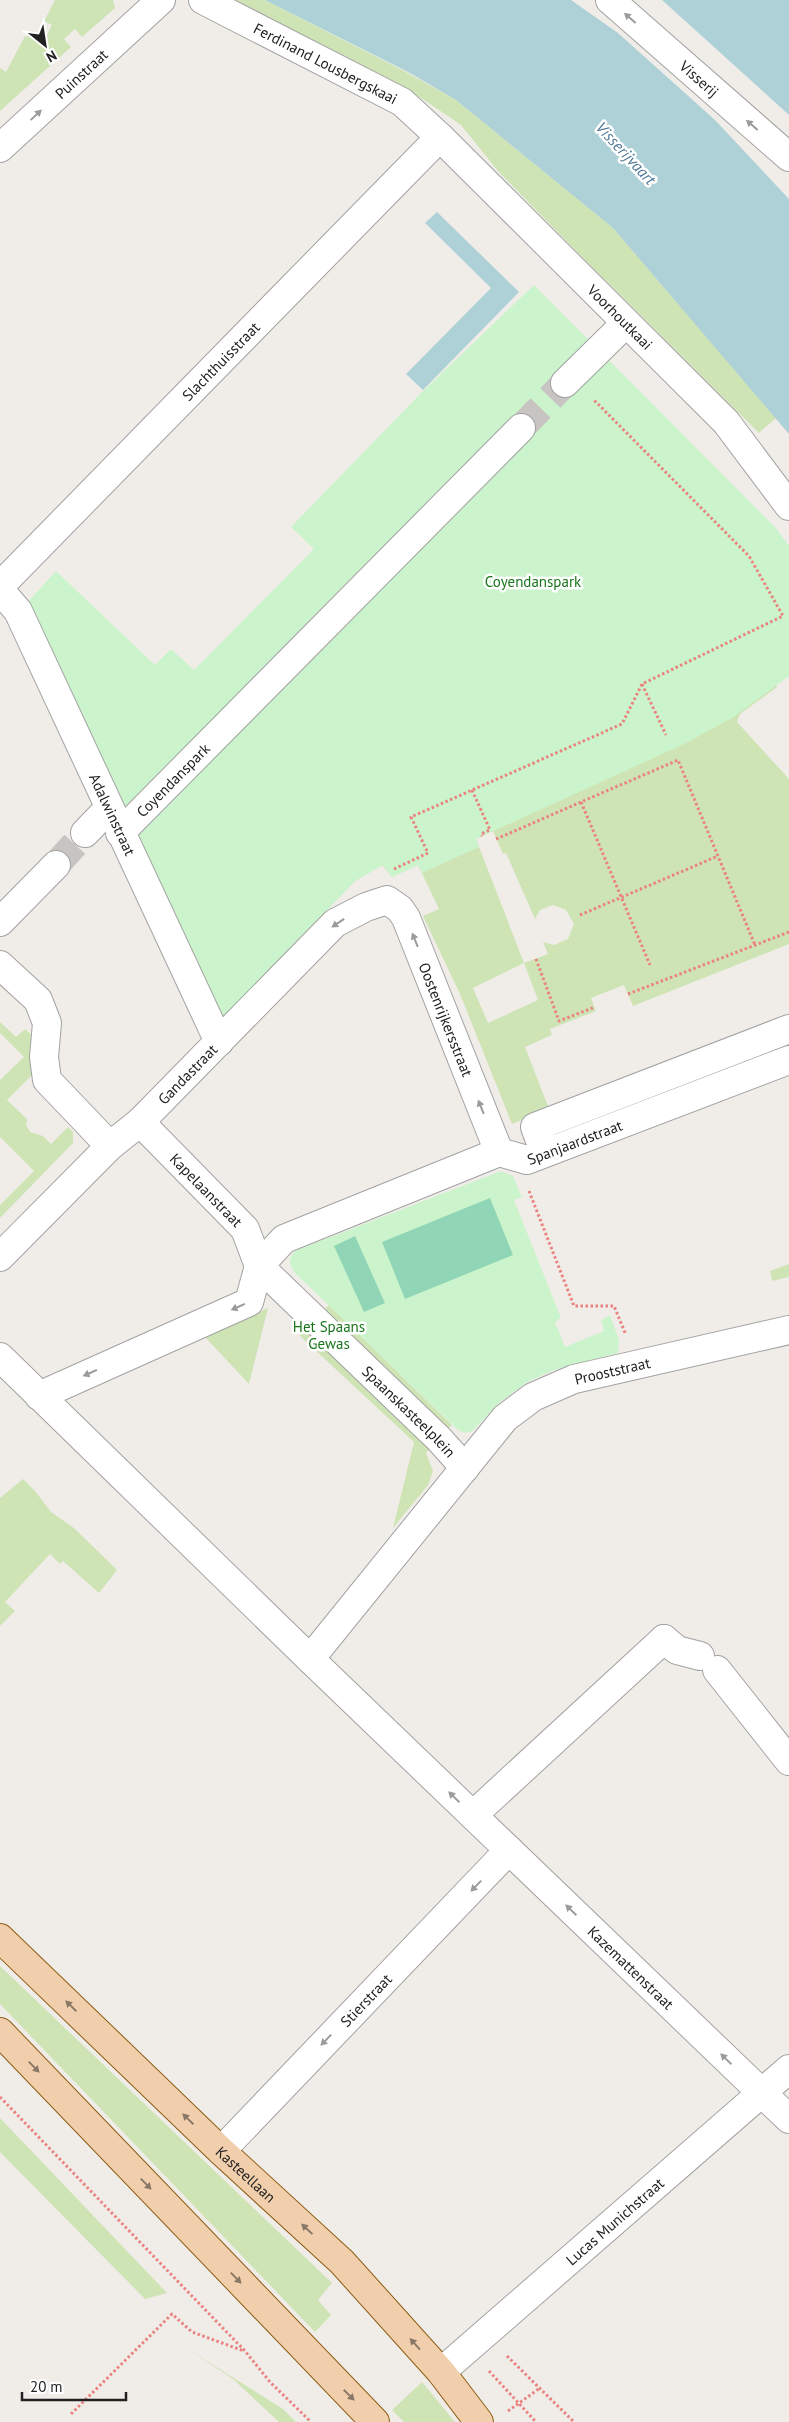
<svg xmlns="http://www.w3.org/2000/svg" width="789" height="2422" viewBox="0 0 789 2422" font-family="'PT Sans',sans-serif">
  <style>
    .grass { fill: #cfe4b5; fill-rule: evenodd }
    .park { fill: #ccf4cc }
    .pitch { fill: #90d6b6 }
    .water { fill: #aed1d8 }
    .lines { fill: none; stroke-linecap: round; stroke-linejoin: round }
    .pedestrian-tunnel { stroke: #c7c4c1; stroke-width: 28; stroke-dasharray: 28 14; stroke-linecap: butt }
    .pedestrian-casing { stroke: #a2a2a2; stroke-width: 30 }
    .minor-casing { stroke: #a2a2a2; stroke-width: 30 }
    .primary-casing { stroke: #8c5c12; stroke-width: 30 }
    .path { stroke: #ea837f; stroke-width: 3; stroke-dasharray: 2.5 2.5; stroke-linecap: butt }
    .pedestrian { stroke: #fff; stroke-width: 28 }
    .minor { stroke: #fff; stroke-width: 28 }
    .primary { stroke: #f2cfac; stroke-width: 28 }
    .oneway { fill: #9b9b9b }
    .oneway2 { fill: #8a7866 }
    .labels { text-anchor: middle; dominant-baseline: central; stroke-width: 5; stroke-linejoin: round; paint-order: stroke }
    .street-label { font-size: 15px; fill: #212121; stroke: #fff }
    .park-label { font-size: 15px; fill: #19751b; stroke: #fff }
    .water-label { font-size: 16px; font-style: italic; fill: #507897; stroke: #fff }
  </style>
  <rect width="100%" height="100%" fill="#f0ede9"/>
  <g class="grass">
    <path d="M 55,0 L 113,0 L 115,8 L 82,37 L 75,29 L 64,39 L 71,47 L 0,111 L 0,68 L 6,72 L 25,36 L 27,37 L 29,33 L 44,40 L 52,25 L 44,21 Z"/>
    <path d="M 235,0 L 265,0 L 404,71 L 456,100 L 613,228 L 776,418 L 759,433 L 576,251 L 498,171 L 461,125 L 405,87 Z"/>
    <path d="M 715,557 L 777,687 L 740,714 L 737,722 L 789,779 L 789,944 L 633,1006 L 624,985 L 591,998 L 596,1011 L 550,1029 L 552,1035 L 525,1047 L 549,1109 L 512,1124 L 460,994 L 423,916 L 439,909 L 418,865 L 392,877 L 382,865 L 355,881 L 218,1023 L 146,840 ZM 493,831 L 503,854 L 506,853 L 535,919 L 540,910 L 553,905 L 566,910 L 574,924 L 568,939 L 554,945 L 543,942 L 548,954 L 524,963 L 476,839 ZM 524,963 L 538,1000 L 488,1023 L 473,988 Z"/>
    <path d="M 0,1022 L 16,1037 L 25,1029 L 33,1036 L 34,1073 L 7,1100 L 27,1119 L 26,1125 L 30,1132 L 43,1136 L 51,1144 L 68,1127 L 73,1132 L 73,1143 L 0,1218 L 0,1205 L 34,1171 L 0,1137 L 0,1080 L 24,1057 L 0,1033 Z"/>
    <path d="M 789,1264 L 789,1277 L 772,1281 L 770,1271 Z"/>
    <path d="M 329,1305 L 452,1425 L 426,1453 L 433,1471 L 428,1485 L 393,1528 L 414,1442 L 299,1335 Z"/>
    <path d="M 268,1308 L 249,1384 L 204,1336 Z"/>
    <path d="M 23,1479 L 35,1491 L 51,1512 L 74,1528 L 117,1570 L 99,1593 L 63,1561 L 60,1564 L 50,1554 L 5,1602 L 15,1611 L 0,1626 L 0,1498 Z"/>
    <path d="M 0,1966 L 332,2283 L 318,2300 L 331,2315 L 315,2332 L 0,2004 Z"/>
    <path d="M 0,2118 L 167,2293 L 145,2299 L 0,2152 Z"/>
    <path d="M 183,2346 L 283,2409 L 296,2422 L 279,2422 L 233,2379 Z"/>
    <path d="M 422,2382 L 455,2422 L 404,2422 L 392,2410 Z"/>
  </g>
  <g class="park">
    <path d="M 534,285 L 775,527 L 789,546 L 789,676 L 732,718 L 684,744 L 476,839 L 479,847 L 422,873 L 418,865 L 392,877 L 383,865 L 355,881 L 218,1023 L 24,606 L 56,571 L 155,665 L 171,649 L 194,670 L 314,549 L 291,527 L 421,393 Z"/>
    <path d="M 501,1171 L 513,1176 L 522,1197 L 514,1200 L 561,1318 L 555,1322 L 565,1347 L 604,1331 L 601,1320 L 610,1315 L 619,1340 L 618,1353 L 554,1370 L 529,1381 L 500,1402 L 472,1431 L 465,1433 L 458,1430 L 295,1273 C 289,1266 287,1256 297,1250 Z"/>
  </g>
  <g class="pitch">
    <path d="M 490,1198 L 513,1255 L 405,1299 L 382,1242 Z"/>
    <path d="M 355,1236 L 385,1303 L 364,1312 L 334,1246 Z"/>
  </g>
  <g class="water">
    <path d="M 265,0 L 571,0 L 618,33 L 715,120 L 789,199 L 789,434 L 613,228 L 456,100 L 408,72 Z"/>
    <path d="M 662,0 L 789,0 L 789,115 Z"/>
    <path d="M 437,212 L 519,292 L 423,390 L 406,374 L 491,288 L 425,223 Z"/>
  </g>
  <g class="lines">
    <g class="pedestrian-tunnel">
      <path d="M 521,428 L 565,383"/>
      <path d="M 56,865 L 85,833"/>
    </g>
    <g class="pedestrian-casing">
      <g id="pedestrian">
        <path d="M 565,383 L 626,323"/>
        <path id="s1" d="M 0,590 L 18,611 L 219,1042"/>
        <path d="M 85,833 L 109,808"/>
        <path id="s2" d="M 120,833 L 521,428"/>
        <path d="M 0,922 L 56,865"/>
        <path d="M 539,1138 L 535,1127 L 789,1029"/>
        <path id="s3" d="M 499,1152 L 527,1160 L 789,1060"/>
        <path id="s4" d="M 259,1266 L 439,1439 L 465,1468"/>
        <path d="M 664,1639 L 677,1650 L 700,1656"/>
      </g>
    </g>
    <g class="minor-casing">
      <g id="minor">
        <path id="s5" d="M 203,0 L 402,102 L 440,137 L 726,422 L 789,506"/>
        <path id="s6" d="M 610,0 L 789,157"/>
        <path id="s7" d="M 0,148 L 161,0"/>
        <path id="s8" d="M 0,586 L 440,137"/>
        <path d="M 0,965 L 38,1000 L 47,1023 L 44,1057 L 47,1080 L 110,1146"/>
        <path id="s9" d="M 140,1122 L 245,1229 L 259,1266"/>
        <path id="s10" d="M 0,1257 L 110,1146 L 140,1122 L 335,923 L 366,907 L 387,900 L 400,909 L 406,918 L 499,1152 L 284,1239 L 259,1266 L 249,1302 L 39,1396"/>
        <path id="s11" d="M 0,1357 L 310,1659 L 789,2119"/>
        <path id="s12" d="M 310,1659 L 505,1418 L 533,1397 L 574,1379 L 789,1330"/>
        <path d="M 717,1670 L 789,1761"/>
        <path d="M 473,1815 L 664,1639"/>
        <path id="s13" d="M 221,2151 L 509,1850"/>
        <path id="s14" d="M 441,2372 L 789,2069"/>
      </g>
    </g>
    <g class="primary-casing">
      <g id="primary">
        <path id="s15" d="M 0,1938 L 221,2151 L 342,2262 L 441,2372 L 479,2422"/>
        <path d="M 0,2032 L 375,2422"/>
      </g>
    </g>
    <g class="path">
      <path d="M 642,684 L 666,735"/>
      <path d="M 472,790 L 490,830 L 481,834 L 482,836"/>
      <path d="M 581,802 L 650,965"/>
      <path d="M 496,839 L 678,760 L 755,945"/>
      <path d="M 394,869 L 428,853 L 411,817 L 622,724 L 642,684 L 783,616 L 749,556 L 593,399"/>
      <path d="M 580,915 L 718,856"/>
      <path d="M 536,959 L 559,1021 L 595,1007"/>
      <path d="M 628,994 L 789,932"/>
      <path d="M 529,1191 L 574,1306 L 614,1306 L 626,1335"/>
      <path d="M 0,2097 L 245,2351 L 270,2382 L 311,2422"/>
      <path d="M 507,2356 L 574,2422"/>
      <path d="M 489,2371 L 536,2422"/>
      <path d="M 508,2411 L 540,2388"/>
      <path d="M 71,2414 L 172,2314 L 192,2332 L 244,2351"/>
    </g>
    <use href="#pedestrian" class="pedestrian"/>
    <use href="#minor" class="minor"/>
    <use href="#primary" class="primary"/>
  </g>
  <defs><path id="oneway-solid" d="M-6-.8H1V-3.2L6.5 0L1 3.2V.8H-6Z" transform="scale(1.25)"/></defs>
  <g class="oneway">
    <use href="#oneway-solid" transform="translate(630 18) rotate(-139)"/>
    <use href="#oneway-solid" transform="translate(36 115) rotate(-43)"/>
    <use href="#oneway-solid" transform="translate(752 125) rotate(-139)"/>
    <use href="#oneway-solid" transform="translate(338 923) rotate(146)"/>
    <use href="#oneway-solid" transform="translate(415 940) rotate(-112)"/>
    <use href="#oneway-solid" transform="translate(481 1107) rotate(-112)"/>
    <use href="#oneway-solid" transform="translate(238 1307) rotate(156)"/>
    <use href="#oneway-solid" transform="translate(90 1373) rotate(156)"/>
    <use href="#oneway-solid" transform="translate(454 1797) rotate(-136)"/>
    <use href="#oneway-solid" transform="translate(476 1886) rotate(134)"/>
    <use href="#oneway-solid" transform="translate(571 1910) rotate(-136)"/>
    <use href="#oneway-solid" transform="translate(326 2040) rotate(134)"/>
    <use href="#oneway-solid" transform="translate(726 2059) rotate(-136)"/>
  </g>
  <g class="oneway2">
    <use href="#oneway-solid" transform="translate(71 2006) rotate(-136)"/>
    <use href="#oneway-solid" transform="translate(34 2067) rotate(46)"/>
    <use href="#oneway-solid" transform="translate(188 2119) rotate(-136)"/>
    <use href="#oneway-solid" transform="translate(146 2184) rotate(46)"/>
    <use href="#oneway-solid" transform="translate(307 2229) rotate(-137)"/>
    <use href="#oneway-solid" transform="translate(236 2278) rotate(46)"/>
    <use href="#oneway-solid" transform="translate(415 2344) rotate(-132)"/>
    <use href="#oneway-solid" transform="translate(349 2395) rotate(45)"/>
  </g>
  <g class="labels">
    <g class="street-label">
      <text stroke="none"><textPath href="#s5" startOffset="138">Ferdinand Lousbergskaai</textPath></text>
      <text stroke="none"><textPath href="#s7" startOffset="110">Puinstraat</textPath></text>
      <text stroke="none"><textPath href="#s6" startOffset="119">Visserij</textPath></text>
      <text stroke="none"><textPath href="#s5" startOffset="530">Voorhoutkaai</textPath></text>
      <text stroke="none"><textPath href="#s8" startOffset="315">Slachthuisstraat</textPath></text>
      <text stroke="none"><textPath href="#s2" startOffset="75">Coyendanspark</textPath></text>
      <text stroke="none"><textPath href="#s1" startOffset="252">Adalwinstraat</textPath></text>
      <text stroke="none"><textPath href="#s10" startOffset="666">Oostenrijkersstraat</textPath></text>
      <text stroke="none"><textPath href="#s10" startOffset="262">Gandastraat</textPath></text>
      <text stroke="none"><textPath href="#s3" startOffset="80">Spanjaardstraat</textPath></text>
      <text stroke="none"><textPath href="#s9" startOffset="95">Kapelaanstraat</textPath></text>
      <text stroke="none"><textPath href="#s12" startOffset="429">Prooststraat</textPath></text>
      <text stroke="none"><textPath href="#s4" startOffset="209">Spaanskasteelplein</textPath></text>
      <text stroke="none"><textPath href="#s11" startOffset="878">Kazemattenstraat</textPath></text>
      <text stroke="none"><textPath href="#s13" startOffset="209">Stierstraat</textPath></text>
      <text stroke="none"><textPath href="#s15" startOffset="341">Kasteellaan</textPath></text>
      <text stroke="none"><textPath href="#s14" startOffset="230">Lucas Munichstraat</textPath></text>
    </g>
    <g class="park-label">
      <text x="533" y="581">Coyendanspark</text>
      <text x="329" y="1326">Het Spaans<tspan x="329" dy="17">Gewas</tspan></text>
    </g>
    <g class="water-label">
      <text transform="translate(626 153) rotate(47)">Visserijvaart</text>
    </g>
  </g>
  <g transform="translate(45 45) rotate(150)" stroke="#ffffff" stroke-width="4" paint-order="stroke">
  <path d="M0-4L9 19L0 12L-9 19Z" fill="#212121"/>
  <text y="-8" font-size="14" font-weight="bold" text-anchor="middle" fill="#212121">N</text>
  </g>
  <path d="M22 2392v8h104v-8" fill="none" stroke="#212121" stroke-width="2.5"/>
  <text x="30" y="2392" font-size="15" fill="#212121" stroke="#ffffff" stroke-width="4" paint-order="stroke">20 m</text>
</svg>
